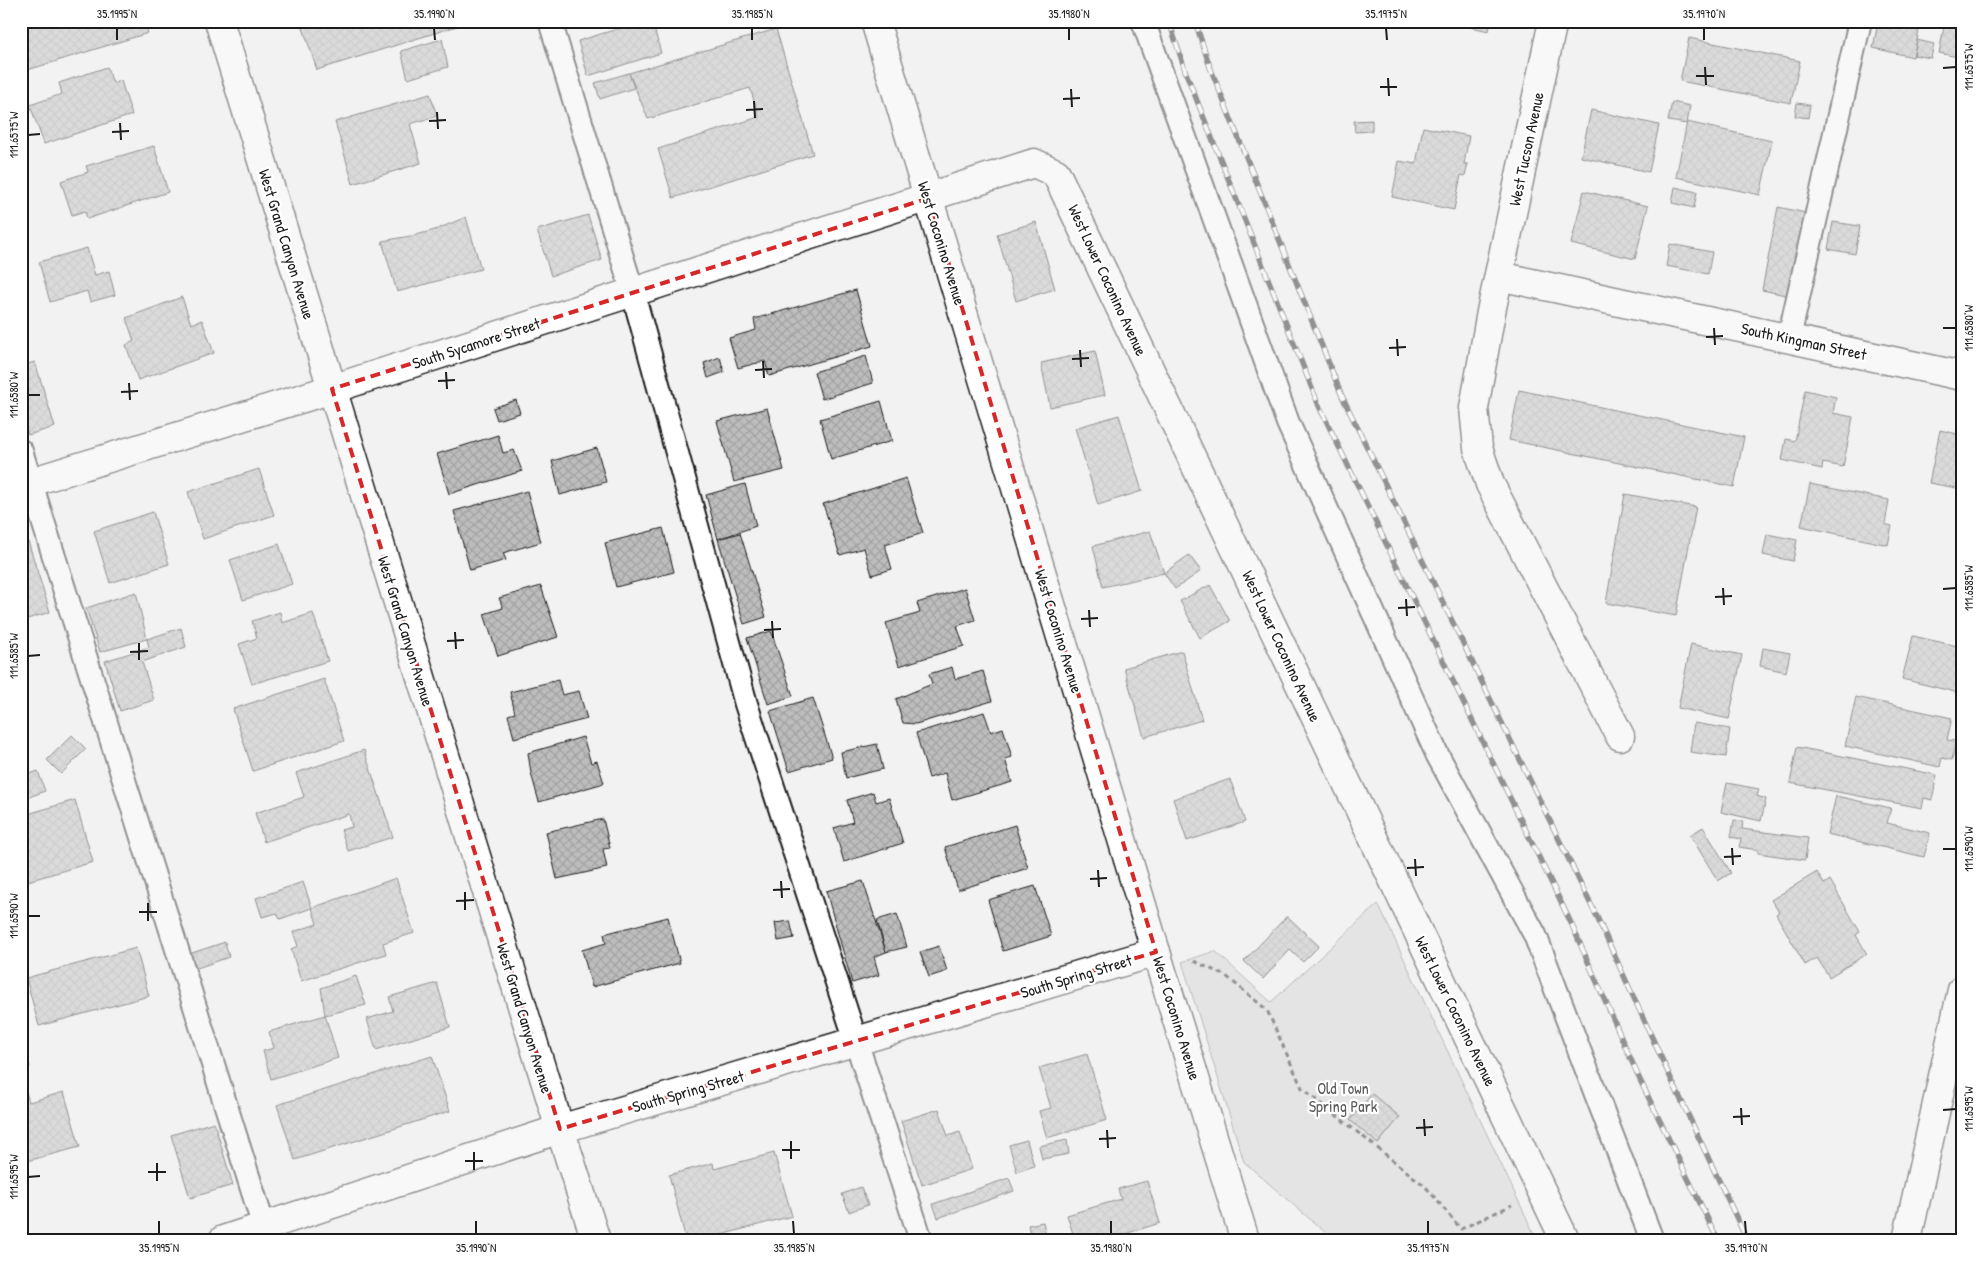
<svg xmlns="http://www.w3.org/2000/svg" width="1983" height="1261" viewBox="0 0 1983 1261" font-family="'Patrick Hand',sans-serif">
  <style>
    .green { fill: #d2d2d2; stroke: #777 }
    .building { fill: url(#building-cross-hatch); stroke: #1c1c1c }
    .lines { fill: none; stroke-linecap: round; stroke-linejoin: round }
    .lane-casing { stroke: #1c1c1c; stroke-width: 26 }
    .street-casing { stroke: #1c1c1c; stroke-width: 31 }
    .path { stroke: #1c1c1c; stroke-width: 3; stroke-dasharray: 5 4; stroke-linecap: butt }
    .lane { stroke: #fff; stroke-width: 22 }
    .street { stroke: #fff; stroke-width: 28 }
    .rail-casing { stroke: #1c1c1c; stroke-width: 5.5 }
    .rail { stroke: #fff; stroke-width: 4; stroke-dasharray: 11; stroke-linecap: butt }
    .marked { fill: none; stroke: #d62828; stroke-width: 4; stroke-dasharray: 10 6; stroke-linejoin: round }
    .ticks { fill: none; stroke: #1c1c1c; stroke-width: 2 }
    .labels { text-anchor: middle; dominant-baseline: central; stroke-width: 4.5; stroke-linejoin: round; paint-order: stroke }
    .street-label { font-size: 16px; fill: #1c1c1c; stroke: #fff }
    .park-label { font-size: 16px; fill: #5c5c5c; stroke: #fff }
    .neatline { fill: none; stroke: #1c1c1c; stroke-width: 2 }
    .ticks-label { font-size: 12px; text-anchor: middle; fill: #1c1c1c }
  </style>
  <defs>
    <pattern id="building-cross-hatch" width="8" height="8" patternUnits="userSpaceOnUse" patternTransform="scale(1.25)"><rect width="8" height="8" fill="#bdbdbd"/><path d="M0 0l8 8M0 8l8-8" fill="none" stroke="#a2a2a2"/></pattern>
  </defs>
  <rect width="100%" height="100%" fill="#f2f2f2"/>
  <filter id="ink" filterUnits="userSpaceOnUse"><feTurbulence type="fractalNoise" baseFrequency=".02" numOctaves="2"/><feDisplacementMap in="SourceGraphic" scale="10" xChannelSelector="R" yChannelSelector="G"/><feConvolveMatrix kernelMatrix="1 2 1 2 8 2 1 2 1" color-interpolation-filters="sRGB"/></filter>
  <g filter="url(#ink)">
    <path class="green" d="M 1378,904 L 1537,1240 L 1334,1240 L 1244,1162 L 1182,962 L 1215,951 L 1271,1002 Z"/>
    <g class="building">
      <path d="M 21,21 L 144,21 L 148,33 L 21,72 Z"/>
      <path d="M 313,21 L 473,21 L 317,70 L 302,25 Z"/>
      <path d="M 643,21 L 652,21 L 661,53 L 588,76 L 578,41 Z"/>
      <path d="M 697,21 L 726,21 L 699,28 Z"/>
      <path d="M 1443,21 L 1491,21 L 1489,31 Z"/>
      <path d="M 1945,21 L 1962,21 L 1962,58 L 1939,53 Z"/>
      <path d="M 1878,22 L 1919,31 L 1913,57 L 1873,48 Z"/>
      <path d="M 776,29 L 813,154 L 673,198 L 658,149 L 759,117 L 750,88 L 648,119 L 629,73 Z"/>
      <path d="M 1689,38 L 1800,61 L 1791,103 L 1680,81 Z"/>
      <path d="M 442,39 L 448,67 L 408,79 L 401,51 Z"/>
      <path d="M 1917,40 L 1934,44 L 1931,58 L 1914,55 Z"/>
      <path d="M 107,67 L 113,83 L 121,81 L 132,115 L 44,144 L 30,105 L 62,94 L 59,83 Z"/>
      <path d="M 629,73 L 634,88 L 600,99 L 595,83 Z"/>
      <path d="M 430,94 L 437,116 L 410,124 L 421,163 L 353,184 L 335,122 Z"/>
      <path d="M 1672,102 L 1690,106 L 1687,124 L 1668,121 Z"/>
      <path d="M 1797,103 L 1810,105 L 1808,118 L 1795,116 Z"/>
      <path d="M 1591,110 L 1659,125 L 1649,172 L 1581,157 Z"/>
      <path d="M 1372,120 L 1372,131 L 1355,132 L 1354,121 Z"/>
      <path d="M 1687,122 L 1772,141 L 1760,195 L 1676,177 Z"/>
      <path d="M 1423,127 L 1469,136 L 1464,164 L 1468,164 L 1465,176 L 1461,175 L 1454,210 L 1392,197 L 1399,161 L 1416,164 Z"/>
      <path d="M 154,146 L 168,192 L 87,219 L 85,211 L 72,215 L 61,181 L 88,172 L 86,166 Z"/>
      <path d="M 1675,187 L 1697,192 L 1694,208 L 1672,203 Z"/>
      <path d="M 1584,191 L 1648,206 L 1635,259 L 1571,244 Z"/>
      <path d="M 1778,207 L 1806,213 L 1790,296 L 1762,290 Z"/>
      <path d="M 588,215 L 602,260 L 551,276 L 537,230 Z"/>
      <path d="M 466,217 L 481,269 L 397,292 L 382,241 L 416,235 L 435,230 Z"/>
      <path d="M 1036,222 L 1055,289 L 1016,301 L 997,234 Z"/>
      <path d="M 1833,222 L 1860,226 L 1855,254 L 1828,249 Z"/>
      <path d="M 1670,244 L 1712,252 L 1708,274 L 1666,266 Z"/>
      <path d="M 87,248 L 95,275 L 109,271 L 115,295 L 90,302 L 87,291 L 50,302 L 39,262 Z"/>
      <path d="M 1961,276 L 1962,276 L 1962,302 L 1957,302 Z"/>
      <path d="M 856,290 L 872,346 L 769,376 L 765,361 L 738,368 L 729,338 L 756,330 L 754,319 Z"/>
      <path d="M 182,297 L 191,324 L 202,320 L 214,353 L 138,380 L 126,345 L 134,341 L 126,318 Z"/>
      <path d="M 1095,351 L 1105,395 L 1050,407 L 1041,363 Z"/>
      <path d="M 866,356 L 873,383 L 822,399 L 814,372 Z"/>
      <path d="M 720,357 L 724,372 L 708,378 L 704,363 Z"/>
      <path d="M 35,362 L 55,427 L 28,435 L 21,411 L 21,366 Z"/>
      <path d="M 1519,390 L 1744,437 L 1734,487 L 1509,440 Z"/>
      <path d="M 1805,390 L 1836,397 L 1833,413 L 1853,417 L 1843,467 L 1823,463 L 1822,469 L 1782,460 L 1786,439 L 1795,441 Z"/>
      <path d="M 516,400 L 520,413 L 497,420 L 493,408 Z"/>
      <path d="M 881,401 L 892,441 L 831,459 L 820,419 Z"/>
      <path d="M 767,408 L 784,470 L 734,482 L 717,421 Z"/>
      <path d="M 1119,415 L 1142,491 L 1098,505 L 1075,428 Z"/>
      <path d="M 1940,430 L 1962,435 L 1962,489 L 1929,483 Z"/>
      <path d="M 498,435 L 503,453 L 514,450 L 522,471 L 449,494 L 437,454 Z"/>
      <path d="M 597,448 L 606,482 L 560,495 L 552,461 Z"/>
      <path d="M 259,469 L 274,515 L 203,539 L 188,492 Z"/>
      <path d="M 906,478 L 923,533 L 885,545 L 892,569 L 872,575 L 864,548 L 840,555 L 823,504 Z"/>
      <path d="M 745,484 L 756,526 L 718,539 L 706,495 Z"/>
      <path d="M 1810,484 L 1889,500 L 1885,524 L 1892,526 L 1888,545 L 1801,526 Z"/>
      <path d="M 527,491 L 541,542 L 503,553 L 506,560 L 470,570 L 454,511 Z"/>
      <path d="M 1625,494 L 1696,507 L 1676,616 L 1606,603 Z"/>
      <path d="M 153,512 L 169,564 L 110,583 L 94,531 Z"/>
      <path d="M 663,528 L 674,572 L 616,587 L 605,543 Z"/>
      <path d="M 1150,531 L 1164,573 L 1103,587 L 1093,546 Z"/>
      <path d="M 740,533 L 766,617 L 744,624 L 718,539 Z"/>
      <path d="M 1767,534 L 1797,540 L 1793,561 L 1763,555 Z"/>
      <path d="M 28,541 L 50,612 L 21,621 L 21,544 Z"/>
      <path d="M 279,544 L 292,584 L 243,600 L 230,560 Z"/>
      <path d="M 1189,555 L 1201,571 L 1175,589 L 1164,573 Z"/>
      <path d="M 1210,585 L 1230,621 L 1200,638 L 1180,601 Z"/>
      <path d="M 541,586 L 558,637 L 498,656 L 484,614 L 503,608 L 499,598 Z"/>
      <path d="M 965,588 L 975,620 L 957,626 L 964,646 L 899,666 L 886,623 L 920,613 L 917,603 Z"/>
      <path d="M 136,592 L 147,639 L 100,652 L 86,608 Z"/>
      <path d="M 280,612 L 282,623 L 313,613 L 328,661 L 252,684 L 239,644 L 257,638 L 252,621 Z"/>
      <path d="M 181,628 L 186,647 L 142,662 L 154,700 L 120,711 L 105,661 L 149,647 L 147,639 Z"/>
      <path d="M 771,631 L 793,696 L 768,704 L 747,638 Z"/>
      <path d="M 1913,636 L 1962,647 L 1962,681 L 1959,693 L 1902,679 Z"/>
      <path d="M 1691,644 L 1742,655 L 1729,719 L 1678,708 Z"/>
      <path d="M 1763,648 L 1790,653 L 1786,672 L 1760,666 Z"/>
      <path d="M 1182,651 L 1202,720 L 1144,737 L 1124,668 Z"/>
      <path d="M 952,667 L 955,679 L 983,671 L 992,701 L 916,724 L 903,723 L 896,699 L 932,684 L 929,674 Z"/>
      <path d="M 324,679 L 344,741 L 253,771 L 233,709 Z"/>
      <path d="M 558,680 L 562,695 L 579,691 L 587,719 L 514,738 L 508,715 L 515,713 L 510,692 Z"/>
      <path d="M 1856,697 L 1952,718 L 1947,740 L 1956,741 L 1952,760 L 1942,758 L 1940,767 L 1845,746 Z"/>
      <path d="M 813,698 L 832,758 L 789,771 L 770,711 Z"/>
      <path d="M 984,712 L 991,732 L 1003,728 L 1012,757 L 1005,759 L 1012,782 L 952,800 L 945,773 L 929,778 L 916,733 Z"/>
      <path d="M 1694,723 L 1730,729 L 1726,757 L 1690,752 Z"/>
      <path d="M 72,735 L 86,749 L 61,774 L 47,760 Z"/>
      <path d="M 583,737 L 591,763 L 597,761 L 604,783 L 539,802 L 531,773 L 528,753 Z"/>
      <path d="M 877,744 L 883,769 L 846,778 L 841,752 Z"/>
      <path d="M 1797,747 L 1937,775 L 1932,800 L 1924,798 L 1922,808 L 1790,783 Z"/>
      <path d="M 364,750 L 393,837 L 348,851 L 341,830 L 352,827 L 349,814 L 264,842 L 255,813 L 304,797 L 296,773 Z"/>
      <path d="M 38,771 L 45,791 L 21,800 L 21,777 Z"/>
      <path d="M 1230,779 L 1245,822 L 1187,841 L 1173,799 Z"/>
      <path d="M 1727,783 L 1759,789 L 1757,796 L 1766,799 L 1761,821 L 1721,812 Z"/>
      <path d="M 873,792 L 876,802 L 889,798 L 903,843 L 844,862 L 834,828 L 853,822 L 847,800 Z"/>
      <path d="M 1836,796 L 1891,808 L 1887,823 L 1930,833 L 1924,857 L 1827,834 Z"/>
      <path d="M 75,800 L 93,862 L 21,883 L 21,816 Z"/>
      <path d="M 603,819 L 610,848 L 603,849 L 607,868 L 557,879 L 546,832 Z"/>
      <path d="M 1734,820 L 1743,821 L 1742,829 L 1808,838 L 1805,860 L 1758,853 L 1758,850 L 1739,847 L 1741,839 L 1731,837 Z"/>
      <path d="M 1015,825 L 1028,868 L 958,890 L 945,847 Z"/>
      <path d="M 1703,827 L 1731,873 L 1718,881 L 1690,835 Z"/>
      <path d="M 1817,872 L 1824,884 L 1830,880 L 1860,932 L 1856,935 L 1867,954 L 1829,977 L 1817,958 L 1805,965 L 1776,914 L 1779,912 L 1771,900 Z"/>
      <path d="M 396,878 L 414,933 L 383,943 L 386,954 L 301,981 L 291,949 L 298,946 L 293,932 L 317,924 L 312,908 Z"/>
      <path d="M 863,881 L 886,952 L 874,957 L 879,975 L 852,983 L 826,891 Z"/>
      <path d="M 303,882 L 312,908 L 280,919 L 277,913 L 262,917 L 256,898 Z"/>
      <path d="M 1035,886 L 1051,936 L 1003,951 L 988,900 Z"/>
      <path d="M 897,914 L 907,947 L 886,952 L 877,920 Z"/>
      <path d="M 1287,916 L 1319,946 L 1303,962 L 1290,950 L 1263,979 L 1244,961 Z"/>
      <path d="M 668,917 L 680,963 L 592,987 L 582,950 L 606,943 L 604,934 Z"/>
      <path d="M 790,921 L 794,938 L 778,941 L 775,923 Z"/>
      <path d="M 225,942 L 229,957 L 194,969 L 189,954 Z"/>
      <path d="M 939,946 L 947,971 L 929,977 L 920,952 Z"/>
      <path d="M 136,948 L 149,996 L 39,1026 L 26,978 Z"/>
      <path d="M 356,976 L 366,1005 L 325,1015 L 321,988 Z"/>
      <path d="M 437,983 L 450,1027 L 376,1050 L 367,1019 L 393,1011 L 389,997 Z"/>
      <path d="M 325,1015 L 338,1058 L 271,1079 L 263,1051 L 274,1048 L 269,1032 Z"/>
      <path d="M 21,1038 L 30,1067 L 21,1069 Z"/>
      <path d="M 1087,1054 L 1107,1120 L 1047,1138 L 1039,1111 L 1051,1108 L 1039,1068 Z"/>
      <path d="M 432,1056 L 450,1111 L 295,1160 L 277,1105 Z"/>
      <path d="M 24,1085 L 29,1102 L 64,1092 L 80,1147 L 27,1161 L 21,1142 L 21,1086 Z"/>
      <path d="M 1372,1094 L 1400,1117 L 1378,1144 L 1350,1120 Z"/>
      <path d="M 939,1109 L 948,1136 L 960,1132 L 972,1169 L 922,1185 L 901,1121 Z"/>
      <path d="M 214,1122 L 233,1185 L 190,1198 L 171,1135 Z"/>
      <path d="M 1027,1140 L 1034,1166 L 1017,1172 L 1009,1145 Z"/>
      <path d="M 1067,1140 L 1069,1154 L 1042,1159 L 1039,1146 Z"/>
      <path d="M 774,1153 L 792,1216 L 702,1240 L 686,1240 L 669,1175 L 713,1163 L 714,1169 Z"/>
      <path d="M 1009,1178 L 1014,1191 L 938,1218 L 933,1204 Z"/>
      <path d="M 1147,1181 L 1160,1223 L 1106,1240 L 1075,1240 L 1067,1215 L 1121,1199 L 1118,1189 Z"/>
      <path d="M 861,1187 L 868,1205 L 849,1212 L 842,1194 Z"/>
      <path d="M 1043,1222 L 1046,1235 L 1031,1238 L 1028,1225 Z"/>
      <path d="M 502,1235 L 503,1240 L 485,1240 Z"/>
    </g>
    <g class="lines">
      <g class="lane-casing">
        <g id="lane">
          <path d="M 550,21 L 633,293 L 746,704 L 921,1240"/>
          <path d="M 1143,21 L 1288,423 L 1437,754 L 1535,935 L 1652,1240"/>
          <path d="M 1789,338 L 1860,21"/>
          <path d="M 21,451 L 268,1240"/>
        </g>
      </g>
      <g class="street-casing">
        <g id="street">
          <path d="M 219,21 L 560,1129 L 596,1240"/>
          <path d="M 875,21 L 1156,952 L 1245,1240"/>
          <path d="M 1553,21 L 1491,312 L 1474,408 L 1478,448 L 1490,484 L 1620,736"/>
          <path d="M 1499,276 L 1962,376"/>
          <path d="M 21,485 L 332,389 L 1034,163 L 1056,173 L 1565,1240"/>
          <path d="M 223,1240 L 560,1129 L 1156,952"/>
          <path d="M 1907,1240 L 1962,990"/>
        </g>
      </g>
      <path class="path" d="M 1194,961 L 1226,976 L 1267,1010 L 1302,1088 L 1425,1186 L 1461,1229 L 1512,1205"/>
      <use href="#lane" class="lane"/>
      <use href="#street" class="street"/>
      <g class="rail-casing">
        <g id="rail">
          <path d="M 1169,21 L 1186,73 L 1319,406 L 1571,923 L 1640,1080 L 1718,1240"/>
          <path d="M 1195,21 L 1210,67 L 1342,396 L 1596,915 L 1666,1068 L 1747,1240"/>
        </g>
      </g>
      <use href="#rail" class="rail"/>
    </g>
  </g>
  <path d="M0 0H1983V1261H0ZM 929,198 L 1156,952 L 560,1129 L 332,389 Z" fill="#f2f2f2" fill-opacity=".55" fill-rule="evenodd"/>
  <path class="marked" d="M 929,198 L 1156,952 L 560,1129 L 332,389 Z"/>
  <path class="ticks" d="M 117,28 L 117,40M 434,28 L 435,40M 752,28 L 752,40M 1069,28 L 1069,40M 1386,28 L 1387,40M 1704,28 L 1704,40M 1705,67 L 1706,85M 1943,68 L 1956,67M 1696,76 L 1714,76M 1388,78 L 1389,96M 1380,87 L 1397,87M 1071,89 L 1072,107M 1063,99 L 1080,98M 754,101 L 755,118M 746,110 L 763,109M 437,112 L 438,129M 429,121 L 446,120M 120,123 L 121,140M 112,132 L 129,131M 28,135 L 40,134M 1714,328 L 1715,345M 1943,328 L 1956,328M 1706,337 L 1723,336M 1397,339 L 1398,356M 1389,348 L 1406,347M 1080,350 L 1081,367M 1072,359 L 1089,358M 763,361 L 764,378M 755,370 L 772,369M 446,372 L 447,389M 438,381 L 455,380M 129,383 L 130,400M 121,392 L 138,391M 28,395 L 40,395M 1723,588 L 1724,605M 1943,589 L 1956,588M 1715,597 L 1732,596M 1406,599 L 1407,616M 1398,608 L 1415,607M 1089,610 L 1090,627M 1081,619 L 1098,618M 772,621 L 773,638M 764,630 L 781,629M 455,632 L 456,649M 447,641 L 464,640M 139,643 L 139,660M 130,652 L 148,651M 28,656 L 40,655M 1732,848 L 1733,865M 1943,849 L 1956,849M 1724,857 L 1741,856M 1415,859 L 1416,876M 1407,868 L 1424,867M 1098,870 L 1099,887M 1090,879 L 1107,878M 781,881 L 782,898M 773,890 L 790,889M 465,892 L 465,910M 456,901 L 474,900M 148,903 L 148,921M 139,912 L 157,912M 28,916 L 40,916M 1741,1108 L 1742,1125M 1943,1110 L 1956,1109M 1733,1117 L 1750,1116M 1424,1119 L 1425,1136M 1416,1128 L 1433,1127M 1107,1130 L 1108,1148M 1099,1139 L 1116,1138M 791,1141 L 791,1159M 782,1150 L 800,1150M 474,1152 L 474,1170M 465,1161 L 483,1161M 157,1163 L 157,1181M 148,1172 L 166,1172M 28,1177 L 40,1176M 159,1221 L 159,1234M 476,1221 L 476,1234M 793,1221 L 794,1234M 1111,1221 L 1111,1234M 1428,1221 L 1428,1234M 1745,1221 L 1746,1234"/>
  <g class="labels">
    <g class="street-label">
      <text transform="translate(1526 149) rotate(-78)">West Tucson Avenue</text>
      <text transform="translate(942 243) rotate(73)">West Coconino Avenue</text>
      <text transform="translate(287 244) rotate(73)">West Grand Canyon Avenue</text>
      <text transform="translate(1108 280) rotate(65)">West Lower Coconino Avenue</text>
      <text transform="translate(1804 341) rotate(12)">South Kingman Street</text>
      <text transform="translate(476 343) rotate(-18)">South Sycamore Street</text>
      <text transform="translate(406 631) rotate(73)">West Grand Canyon Avenue</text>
      <text transform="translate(1059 631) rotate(73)">West Coconino Avenue</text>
      <text transform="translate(1282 646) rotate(65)">West Lower Coconino Avenue</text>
      <text transform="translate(1076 976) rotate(-17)">South Spring Street</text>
      <text transform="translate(1456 1011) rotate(64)">West Lower Coconino Avenue</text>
      <text transform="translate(525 1018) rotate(73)">West Grand Canyon Avenue</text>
      <text transform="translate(1177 1018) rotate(73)">West Coconino Avenue</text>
      <text transform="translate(688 1091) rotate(-16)">South Spring Street</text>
    </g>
    <g class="park-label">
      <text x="1343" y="1088">Old Town<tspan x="1343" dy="18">Spring Park</tspan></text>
    </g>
  </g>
  <rect width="1983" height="1261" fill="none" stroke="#fff" stroke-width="55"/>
  <rect x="28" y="28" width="1928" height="1206" class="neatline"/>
  <g class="ticks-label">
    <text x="117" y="18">35.1995°N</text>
    <text x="434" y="18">35.1990°N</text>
    <text x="752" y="18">35.1985°N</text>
    <text x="1069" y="18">35.1980°N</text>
    <text x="1386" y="18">35.1975°N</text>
    <text x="1704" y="18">35.1970°N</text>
    <text transform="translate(1969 67) rotate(-90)" y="4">111.6575°W</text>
    <text transform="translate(14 135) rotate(-90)" y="4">111.6575°W</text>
    <text transform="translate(1969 328) rotate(-90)" y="4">111.6580°W</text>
    <text transform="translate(14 395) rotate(-90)" y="4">111.6580°W</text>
    <text transform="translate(1969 588) rotate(-90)" y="4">111.6585°W</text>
    <text transform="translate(14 656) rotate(-90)" y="4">111.6585°W</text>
    <text transform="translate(1969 849) rotate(-90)" y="4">111.6590°W</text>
    <text transform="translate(14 916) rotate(-90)" y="4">111.6590°W</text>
    <text transform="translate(1969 1109) rotate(-90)" y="4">111.6595°W</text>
    <text transform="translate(14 1177) rotate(-90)" y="4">111.6595°W</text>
    <text x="159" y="1252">35.1995°N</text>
    <text x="476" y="1252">35.1990°N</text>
    <text x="794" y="1252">35.1985°N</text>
    <text x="1111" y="1252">35.1980°N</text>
    <text x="1428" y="1252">35.1975°N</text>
    <text x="1746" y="1252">35.1970°N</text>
  </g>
</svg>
